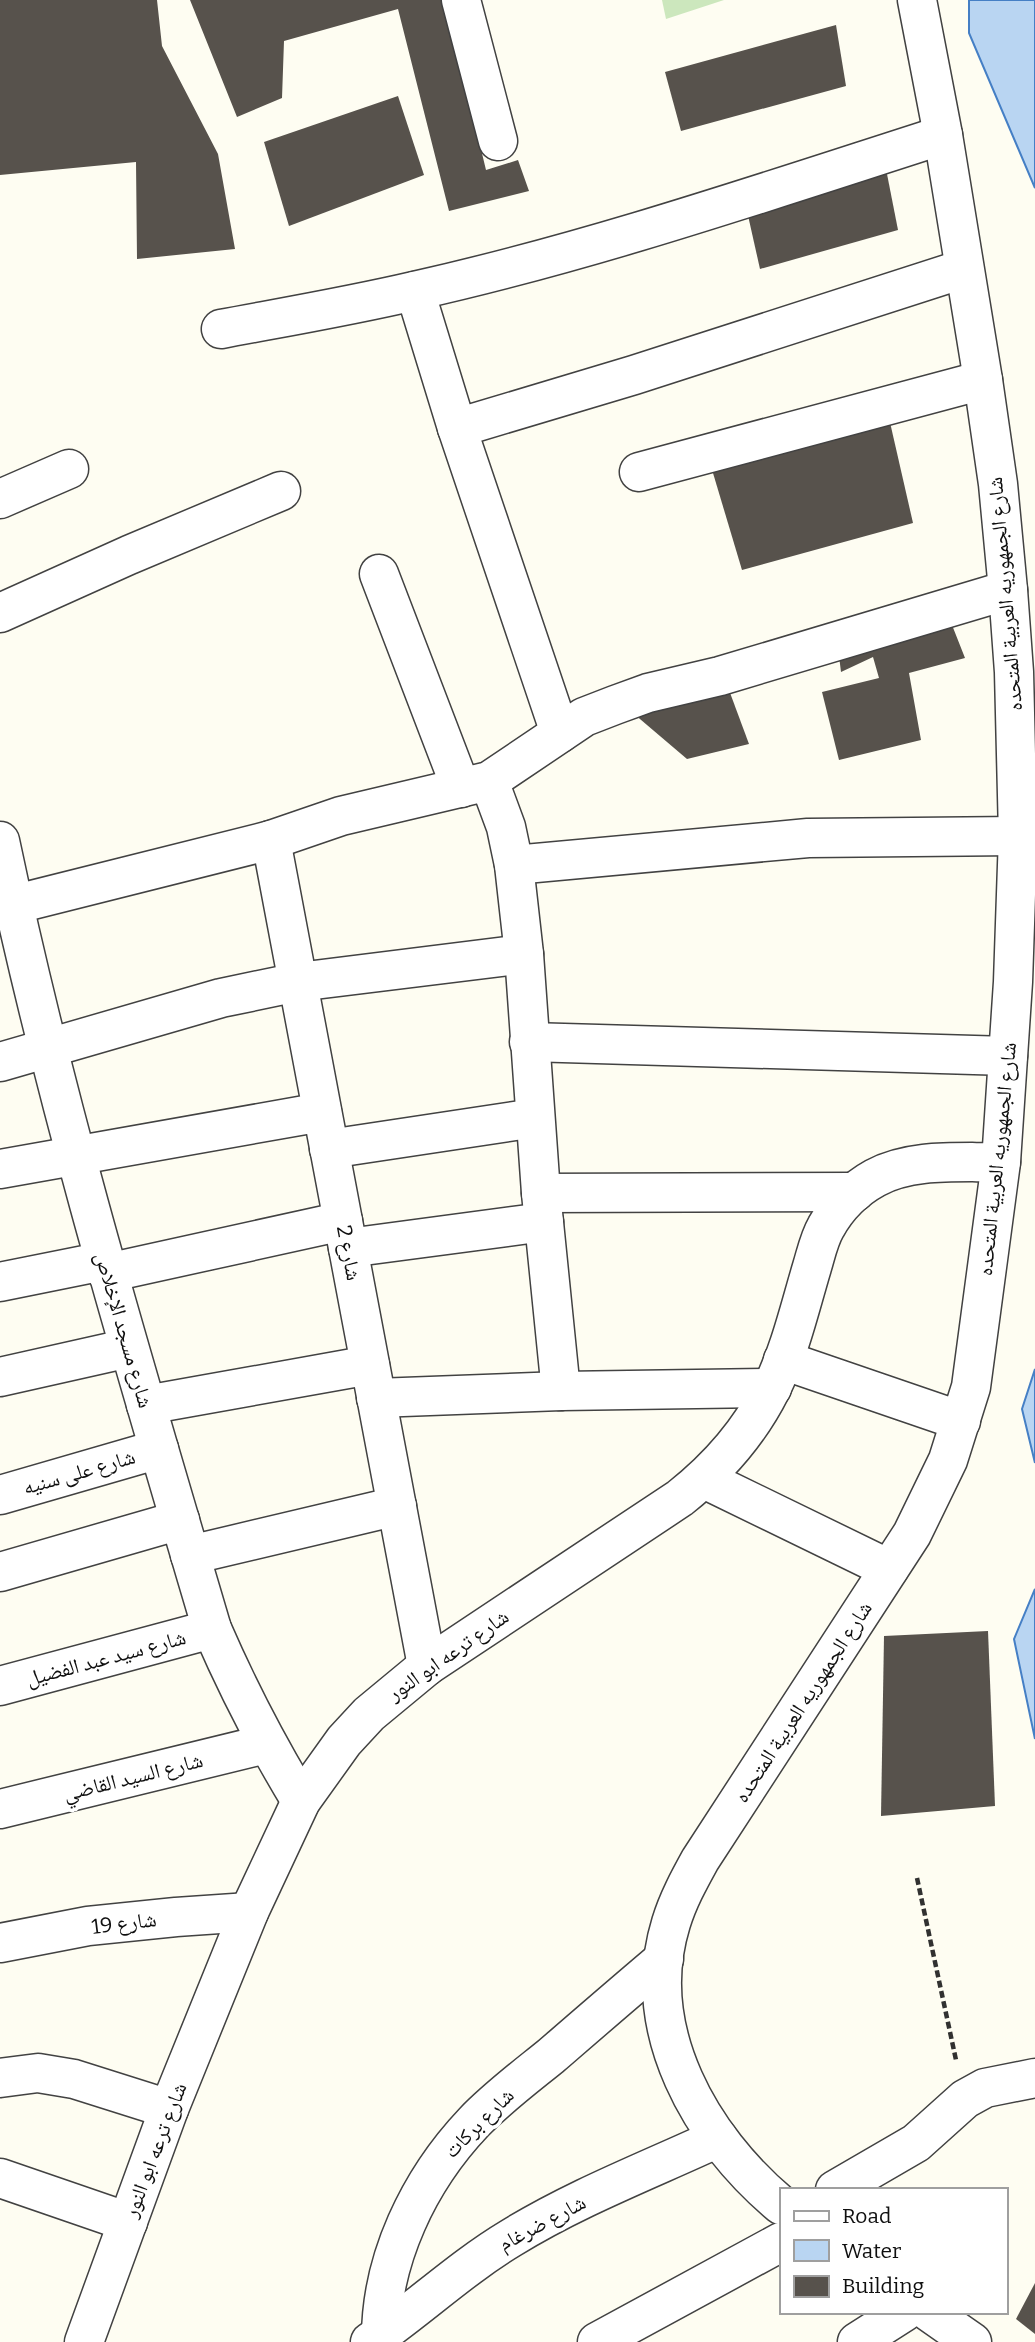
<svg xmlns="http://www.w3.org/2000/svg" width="1035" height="2342" viewBox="0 0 1035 2342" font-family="Bitter,'Noto Naskh Arabic',serif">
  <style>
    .green { fill: #cce7bd }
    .water { fill: #b9d5f2; stroke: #457fc5; stroke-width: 2 }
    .building { fill: #57524c }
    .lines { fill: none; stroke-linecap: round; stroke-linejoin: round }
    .minor-casing { stroke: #424242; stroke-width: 41 }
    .path { stroke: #313131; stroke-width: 4.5; stroke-dasharray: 7 3.5; stroke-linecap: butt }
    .minor { stroke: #fff; stroke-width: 38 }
    .labels { text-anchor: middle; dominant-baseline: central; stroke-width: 7; stroke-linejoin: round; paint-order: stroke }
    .street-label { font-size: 21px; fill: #0f0f0f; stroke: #fff }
  </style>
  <rect width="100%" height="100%" fill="#fefdf2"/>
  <path class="green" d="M 662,0 L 724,0 L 666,19 Z"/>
  <g class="water">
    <path d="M 969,0 L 1035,0 L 1035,188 L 969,33 Z"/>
    <path d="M 1035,1369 L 1035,1463 L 1022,1409 Z"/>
    <path d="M 1035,1589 L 1035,1739 L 1014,1639 Z"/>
  </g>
  <g class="building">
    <path d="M 0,0 L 157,0 L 162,46 L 218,154 L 235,249 L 137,259 L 136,162 L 0,175 Z"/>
    <path d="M 190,0 L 445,0 L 486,170 L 518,160 L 529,191 L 449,211 L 398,9 L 284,41 L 282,98 L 237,117 Z"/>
    <path d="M 836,25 L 846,86 L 681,131 L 665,72 Z"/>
    <path d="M 398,96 L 424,175 L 289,226 L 264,142 Z"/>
    <path d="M 887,174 L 898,230 L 760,269 L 747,211 Z"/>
    <path d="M 889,418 L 913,523 L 742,570 L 710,463 Z"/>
    <path d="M 952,625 L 965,658 L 909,673 L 921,740 L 839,760 L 822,692 L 879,678 L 873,657 L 841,672 L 839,656 Z"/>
    <path d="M 726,682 L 749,744 L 687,759 L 627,708 Z"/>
    <path d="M 988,1631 L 995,1806 L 881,1816 L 884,1636 Z"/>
    <path d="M 1035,2283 L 1035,2334 L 1016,2319 Z"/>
  </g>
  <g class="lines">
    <g class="minor-casing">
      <g id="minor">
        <path d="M 461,0 L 498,141"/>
        <path d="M 415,291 L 457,428 L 560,733"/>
        <path d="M 221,329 C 285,317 350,306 414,291 C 593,251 768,191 943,135"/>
        <path d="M 457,428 L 634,375 L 963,269"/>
        <path d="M 639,472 L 983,380"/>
        <path d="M 0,499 L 69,469"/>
        <path d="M 379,574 L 461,788"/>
        <path d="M 0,613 L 129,555 L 281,491"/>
        <path d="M 489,781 L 506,827 L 514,865 L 524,954 L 541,1193 L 561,1391"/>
        <path d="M 271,840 L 427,1666"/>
        <path d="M 0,841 C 56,1108 135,1368 212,1629 C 238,1689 267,1745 301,1801"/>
        <path d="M 514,865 L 808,838 L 1018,836"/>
        <path d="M 0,908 L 271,840 L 341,816 L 489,781 L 584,717 L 615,705 L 648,693 L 720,676 L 1008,590"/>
        <path d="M 529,1042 L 1008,1056"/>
        <path d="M 0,1062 L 221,998 L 298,982 L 524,954"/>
        <path d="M 329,1149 L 535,1118"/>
        <path d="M 0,1169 L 322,1112"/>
        <path d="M 541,1193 L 855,1192"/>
        <path d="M 348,1248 L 544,1222"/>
        <path d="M 107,1273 L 343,1221"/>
        <path d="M 0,1282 L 104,1261"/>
        <path d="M 783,1360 L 961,1421"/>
        <path d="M 0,1377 L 129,1348"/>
        <path d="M 376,1398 L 561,1391 L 772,1388"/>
        <path d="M 146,1405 L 370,1365"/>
        <path d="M 704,1479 L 889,1569"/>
        <path d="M 0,1495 L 159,1449"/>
        <path d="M 190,1555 L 397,1506"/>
        <path d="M 0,1572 L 180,1520"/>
        <path d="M 0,1686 L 212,1629"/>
        <path d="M 0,1809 L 266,1744"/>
        <path d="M 0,1943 L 88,1926 L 176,1917 L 249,1912"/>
        <path d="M 0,2078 L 38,2073 L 74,2079 L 169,2109"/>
        <path d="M 0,2178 L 128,2222"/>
        <path d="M 835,2190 L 916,2143 L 965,2099 L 985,2088 L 1035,2078"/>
        <path d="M 781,2205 C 701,2138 638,2030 671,1923 C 678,1900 689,1880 700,1860 L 912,1534 L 948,1460 L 971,1387 L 1001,1162 L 1013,982 L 1018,836 L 1014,672 L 1008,590 L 998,484 L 983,380 L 943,135 L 917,0"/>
        <path d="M 929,2312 L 972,2342"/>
        <path d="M 84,2342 L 169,2109 L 249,1912 L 301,1801 L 344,1741 L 369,1714 L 427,1666 L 680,1498 C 718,1468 749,1433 771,1389 C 790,1351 800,1307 812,1267 C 816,1254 819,1239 826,1227 C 837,1207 855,1189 875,1178 C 912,1158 960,1163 1001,1162"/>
        <path d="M 370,2342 C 418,2309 461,2268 511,2238 C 576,2198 649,2170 718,2138"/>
        <path d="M 381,2342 C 380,2260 419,2180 474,2122 C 497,2098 525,2077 551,2056 C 588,2024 626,1991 664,1959"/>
        <path d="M 597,2342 L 781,2242"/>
        <path d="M 857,2342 L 904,2312"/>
      </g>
    </g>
    <path class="path" d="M 917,1878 L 956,2060"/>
    <use href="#minor" class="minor"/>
  </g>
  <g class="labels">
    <g class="street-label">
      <text transform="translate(1005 594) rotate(-95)">شارع الجمهوريه العربية المتحده</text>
      <text transform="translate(997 1159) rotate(-84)">شارع الجمهوريه العربية المتحده</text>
      <text transform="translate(349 1253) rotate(79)">شارع 2</text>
      <text transform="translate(124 1330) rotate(74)">شارع مسجد الإخلاص</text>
      <text transform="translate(79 1472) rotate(-16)">شارع على سنيه</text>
      <text transform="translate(448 1655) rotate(-35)">شارع ترعه ابو النور</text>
      <text transform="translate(106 1658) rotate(-15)">شارع سيد عبد الفضيل</text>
      <text transform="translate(803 1702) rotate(-57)">شارع الجمهوريه العربية المتحده</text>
      <text transform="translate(133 1777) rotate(-14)">شارع السيد القاضي</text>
      <text transform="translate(124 1923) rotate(-7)">شارع 19</text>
      <text transform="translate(479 2123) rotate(-45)">شارع بركات</text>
      <text transform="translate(155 2150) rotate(-69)">شارع ترعه ابو النور</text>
      <text transform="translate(542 2223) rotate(-28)">شارع ضرغام</text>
    </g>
  </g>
  <rect x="780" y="2188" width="228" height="126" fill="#ffffff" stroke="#9f9f9f" stroke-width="2"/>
  <rect x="794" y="2211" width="35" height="10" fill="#ffffff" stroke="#9f9f9f" stroke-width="2"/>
  <text x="842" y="2223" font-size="21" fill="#0f0f0f">Road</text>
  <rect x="794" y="2240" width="35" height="21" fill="#b9d5f2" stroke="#9f9f9f" stroke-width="2"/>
  <text x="842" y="2258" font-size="21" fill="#0f0f0f">Water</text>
  <rect x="794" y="2276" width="35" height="21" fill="#57524c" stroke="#9f9f9f" stroke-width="2"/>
  <text x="842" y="2293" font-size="21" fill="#0f0f0f">Building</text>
</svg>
